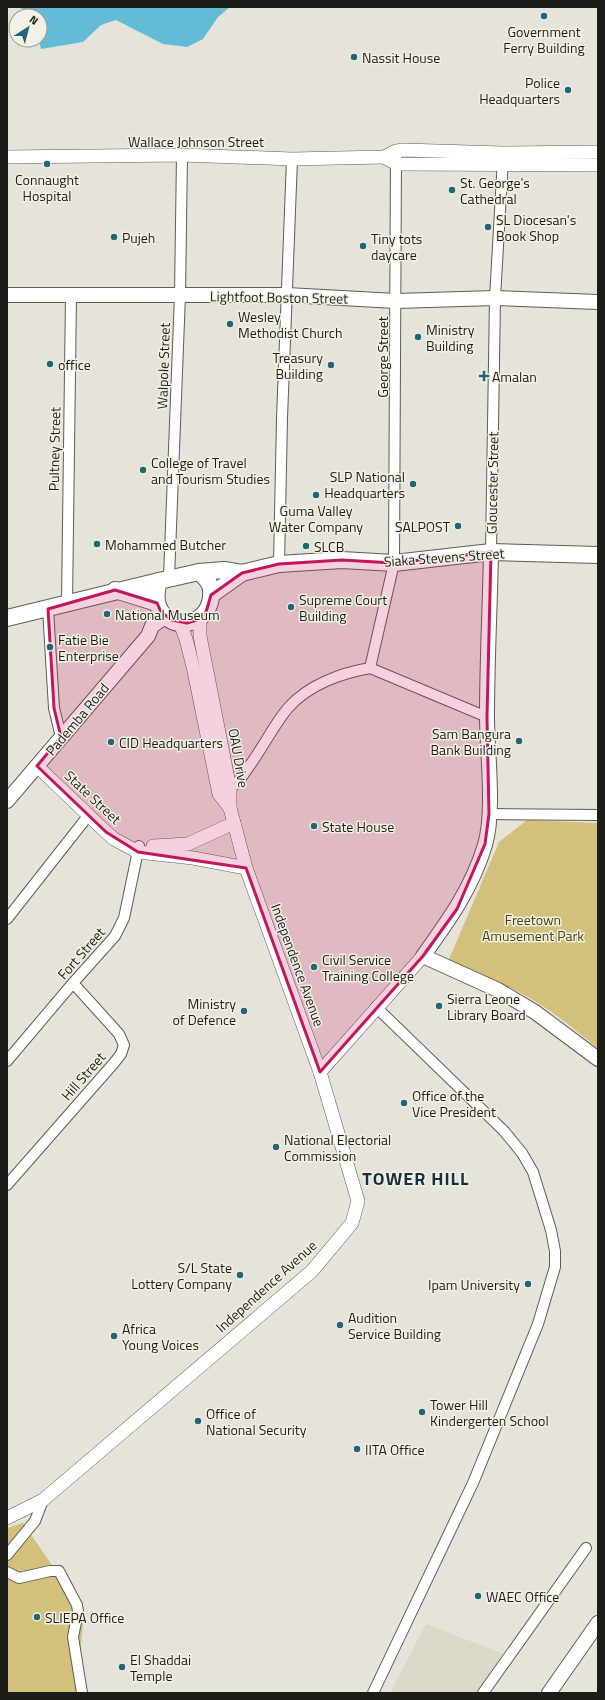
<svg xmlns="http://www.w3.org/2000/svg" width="605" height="1700" viewBox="0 0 605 1700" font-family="'Titillium Web',sans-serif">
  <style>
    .built { fill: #ddd9c8 }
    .green { fill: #d2c07b }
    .water { fill: #62bcd5 }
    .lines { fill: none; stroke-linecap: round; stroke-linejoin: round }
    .minor-casing { stroke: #5e5c54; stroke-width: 12 }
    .tertiary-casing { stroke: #5e5c54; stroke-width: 14 }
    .secondary-casing { stroke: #5e5c54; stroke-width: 16 }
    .primary-casing { stroke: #5e5c54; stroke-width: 18 }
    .minor { stroke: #fff; stroke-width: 10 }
    .tertiary { stroke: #fff; stroke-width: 13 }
    .secondary { stroke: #fff; stroke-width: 14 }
    .primary { stroke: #fff; stroke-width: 16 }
    .marked { fill: #c2185b; fill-opacity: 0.2; stroke: #c2185b; stroke-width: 3; stroke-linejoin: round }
    .poi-dot { fill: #216677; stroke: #f3f1e7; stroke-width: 1.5 }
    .labels { text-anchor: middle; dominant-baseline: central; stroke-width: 3; stroke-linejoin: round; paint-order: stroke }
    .poi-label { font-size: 14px; fill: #1c1c18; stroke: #f3f1e7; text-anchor: start }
    .street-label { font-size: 14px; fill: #1c1c18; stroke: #f3f1e7 }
    .park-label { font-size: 14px; fill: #4b3e03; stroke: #f3f1e7 }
    .district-label { font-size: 18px; font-weight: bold; letter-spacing: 1px; fill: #13323b; stroke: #f3f1e7 }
  </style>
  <rect width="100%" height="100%" fill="#e6e3da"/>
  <path class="built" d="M 426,1624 L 509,1656 L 484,1693 L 390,1693 Z"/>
  <g class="green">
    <path d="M 527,820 L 598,823 L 598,1048 C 581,1035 565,1021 547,1009 C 517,988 482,976 447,964 L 499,842 Z"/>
    <path d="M 23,1523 L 84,1612 L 80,1656 L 87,1693 L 7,1693 L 7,1528 Z"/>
  </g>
  <path class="water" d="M 17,7 L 230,7 L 218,17 L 203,39 L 187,47 L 163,44 L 116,20 L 101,25 L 83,42 L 41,49 L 39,40 L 40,16 L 31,16 L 25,10 Z"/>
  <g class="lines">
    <g class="minor-casing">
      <g id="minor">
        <path d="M 491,552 L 495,298 L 503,159"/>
        <path d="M 279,564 L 282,418 L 292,159"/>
        <path d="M 169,578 L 180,295 L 182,155"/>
        <path d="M 67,603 L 71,295"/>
        <path d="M 48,609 L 54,708 L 61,737"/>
        <path d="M 370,668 L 394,563 L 396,157"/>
        <path d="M 370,668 L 487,717"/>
        <path d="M 225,791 C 236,787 244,774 250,765 C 264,746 273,726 288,708 C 308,685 341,673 370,668"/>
        <path d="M 489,814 L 598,815"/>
        <path d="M 7,919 L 88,816"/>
        <path d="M 7,1061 L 73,983 L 115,936 L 124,918 L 139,846"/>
        <path d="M 7,1185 L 114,1063 L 121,1054 L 124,1045 L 119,1034 L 73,983"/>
        <path d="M 7,1555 L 35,1521 L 43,1500"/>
        <path d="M 7,1572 L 19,1578 L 50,1571 L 59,1571 L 77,1605 L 78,1611 L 73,1637 L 82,1693"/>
        <path d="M 373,1693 L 473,1483 L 538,1324 L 555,1267 L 555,1251 L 551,1230 L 533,1172 L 522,1153 L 504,1131 L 376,1007"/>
        <path d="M 483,1693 L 586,1548"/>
      </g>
    </g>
    <g class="tertiary-casing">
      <g id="tertiary">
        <path d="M 7,157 L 182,155 L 292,159 L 384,157 L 396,151 L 404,150 L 502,153 L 598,152"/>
        <path d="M 384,157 L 397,164 L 598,165"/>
        <path d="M 180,623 L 186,639 L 194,671 L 219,794 L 230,808"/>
        <path d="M 37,766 L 106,832 L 114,839 L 138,852 L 193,858 L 246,868"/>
        <path d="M 153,846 L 188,844 L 234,823"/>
        <path d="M 320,1072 L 423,956"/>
        <path d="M 7,1518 L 43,1500 L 312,1271 L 352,1223 L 358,1201 L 320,1072 L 246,868 L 230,808 L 230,789 L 200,636 L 200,619"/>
      </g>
    </g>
    <g class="secondary-casing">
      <g id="secondary">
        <path d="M 7,295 L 287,295 L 396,301 L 495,298 L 598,302"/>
        <path d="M 491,552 C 490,607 487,661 487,716 C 487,753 495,811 485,845 C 472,888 449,920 423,956 L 498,990 L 535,1012 L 598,1059"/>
        <path d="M 7,801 L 148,636 L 152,626 L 166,616"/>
        <path d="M 549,1693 L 598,1623"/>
      </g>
    </g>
    <g class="primary-casing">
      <g id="primary">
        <path d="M 199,572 C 208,580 213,586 211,598 C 206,630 164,632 157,602 C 156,595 157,588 159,581 Z"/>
        <path d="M 199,572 L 224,570 L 242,573"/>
        <path d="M 115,590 L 157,603"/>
        <path d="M 211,595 L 242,573 L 279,564 L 342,560 L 394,563 L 491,552 L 598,555"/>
        <path d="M 7,618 L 159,581"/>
      </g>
    </g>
    <use href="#minor" class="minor"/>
    <use href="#tertiary" class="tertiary"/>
    <use href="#secondary" class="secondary"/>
    <use href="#primary" class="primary"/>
  </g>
  <path class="marked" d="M 491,552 L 487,717 L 489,814 L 485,844 L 457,909 L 423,956 L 320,1072 L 246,868 L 138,852 L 106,832 L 37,766 L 61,737 L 54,708 L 48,609 L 115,590 L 157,603 L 161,612 L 172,620 L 187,623 L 200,619 L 206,612 L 211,595 L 242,573 L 279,564 L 342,560 L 394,563 Z"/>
  <g class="poi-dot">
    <circle cx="544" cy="16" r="4"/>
    <circle cx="354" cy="57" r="4"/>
    <circle cx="568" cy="90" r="4"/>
    <circle cx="47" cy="164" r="4"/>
    <circle cx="452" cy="190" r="4"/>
    <circle cx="488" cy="227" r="4"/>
    <circle cx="114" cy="237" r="4"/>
    <circle cx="363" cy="246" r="4"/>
    <circle cx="230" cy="324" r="4"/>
    <circle cx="418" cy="337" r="4"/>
    <circle cx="50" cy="364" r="4"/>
    <circle cx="331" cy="365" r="4"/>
    <path d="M482 370h4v4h4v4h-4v4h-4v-4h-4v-4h4z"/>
    <circle cx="143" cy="470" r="4"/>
    <circle cx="413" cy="484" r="4"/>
    <circle cx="316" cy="495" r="4"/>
    <circle cx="458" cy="526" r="4"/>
    <circle cx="97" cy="544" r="4"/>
    <circle cx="306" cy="546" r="4"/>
    <circle cx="291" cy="607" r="4"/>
    <circle cx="107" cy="614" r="4"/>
    <circle cx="50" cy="647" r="4"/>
    <circle cx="519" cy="741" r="4"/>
    <circle cx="111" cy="742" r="4"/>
    <circle cx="314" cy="826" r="4"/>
    <circle cx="314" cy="967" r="4"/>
    <circle cx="439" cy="1006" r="4"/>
    <circle cx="244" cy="1011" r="4"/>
    <circle cx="404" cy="1103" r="4"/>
    <circle cx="276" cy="1147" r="4"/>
    <circle cx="240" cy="1275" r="4"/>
    <circle cx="528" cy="1284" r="4"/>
    <circle cx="340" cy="1325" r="4"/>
    <circle cx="114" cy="1336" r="4"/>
    <circle cx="422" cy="1412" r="4"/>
    <circle cx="198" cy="1421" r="4"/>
    <circle cx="357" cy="1449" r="4"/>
    <circle cx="478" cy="1596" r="4"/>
    <circle cx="37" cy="1617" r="4"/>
    <circle cx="122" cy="1667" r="4"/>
  </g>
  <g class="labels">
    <g class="poi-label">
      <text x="544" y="31" text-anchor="middle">Government<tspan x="544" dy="16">Ferry Building</tspan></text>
      <text x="362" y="57">Nassit House</text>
      <text x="560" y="82" text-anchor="end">Police<tspan x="560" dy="16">Headquarters</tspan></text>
      <text x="47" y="179" text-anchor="middle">Connaught<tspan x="47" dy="16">Hospital</tspan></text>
      <text x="460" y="182">St. George's<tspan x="460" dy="16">Cathedral</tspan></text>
      <text x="496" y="219">SL Diocesan's<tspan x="496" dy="16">Book Shop</tspan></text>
      <text x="122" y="237">Pujeh</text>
      <text x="371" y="238">Tiny tots<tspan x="371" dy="16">daycare</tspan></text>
      <text x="238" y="316">Wesley<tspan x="238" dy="16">Methodist Church</tspan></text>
      <text x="426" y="329">Ministry<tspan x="426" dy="16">Building</tspan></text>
      <text x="323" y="357" text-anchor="end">Treasury<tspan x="323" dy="16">Building</tspan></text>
      <text x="58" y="364">office</text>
      <text x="492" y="376">Amalan</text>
      <text x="151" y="462">College of Travel<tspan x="151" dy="16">and Tourism Studies</tspan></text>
      <text x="405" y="476" text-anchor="end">SLP National<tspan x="405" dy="16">Headquarters</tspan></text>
      <text x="316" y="510" text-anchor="middle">Guma Valley<tspan x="316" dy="16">Water Company</tspan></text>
      <text x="450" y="526" text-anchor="end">SALPOST</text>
      <text x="105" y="544">Mohammed Butcher</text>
      <text x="314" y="546">SLCB</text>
      <text x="299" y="599">Supreme Court<tspan x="299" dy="16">Building</tspan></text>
      <text x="115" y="614">National Museum</text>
      <text x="58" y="639">Fatie Bie<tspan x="58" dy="16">Enterprise</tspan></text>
      <text x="511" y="733" text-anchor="end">Sam Bangura<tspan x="511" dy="16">Bank Building</tspan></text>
      <text x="119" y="742">CID Headquarters</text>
      <text x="322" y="826">State House</text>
      <text x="322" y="959">Civil Service<tspan x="322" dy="16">Training College</tspan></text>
      <text x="447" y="998">Sierra Leone<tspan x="447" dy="16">Library Board</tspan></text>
      <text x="236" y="1003" text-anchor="end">Ministry<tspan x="236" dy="16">of Defence</tspan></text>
      <text x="412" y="1095">Office of the<tspan x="412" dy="16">Vice President</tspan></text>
      <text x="284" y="1139">National Electorial<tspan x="284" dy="16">Commission</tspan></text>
      <text x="232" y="1267" text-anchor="end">S/L State<tspan x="232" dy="16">Lottery Company</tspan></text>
      <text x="520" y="1284" text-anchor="end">Ipam University</text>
      <text x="348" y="1317">Audition<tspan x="348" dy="16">Service Building</tspan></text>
      <text x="122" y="1328">Africa<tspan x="122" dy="16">Young Voices</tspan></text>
      <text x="430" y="1404">Tower Hill<tspan x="430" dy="16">Kindergerten School</tspan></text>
      <text x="206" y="1413">Office of<tspan x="206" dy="16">National Security</tspan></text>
      <text x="365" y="1449">IITA Office</text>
      <text x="486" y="1596">WAEC Office</text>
      <text x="45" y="1617">SLIEPA Office</text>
      <text x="130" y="1659">El Shaddai<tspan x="130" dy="16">Temple</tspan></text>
    </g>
    <g class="street-label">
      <text x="196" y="141">Wallace Johnson Street</text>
      <text transform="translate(279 297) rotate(1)">Lightfoot Boston Street</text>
      <text transform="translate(382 357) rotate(-90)">George Street</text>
      <text transform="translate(163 366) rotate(-88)">Walpole Street</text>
      <text transform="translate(54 449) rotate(-89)">Pultney Street</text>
      <text transform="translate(492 483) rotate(-89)">Gloucester Street</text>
      <text transform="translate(444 557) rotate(-4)">Siaka Stevens Street</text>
      <text transform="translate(77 719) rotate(-50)">Pademba Road</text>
      <text transform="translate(239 758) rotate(80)">OAU Drive</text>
      <text transform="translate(93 797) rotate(43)">State Street</text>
      <text transform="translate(81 953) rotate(-49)">Fort Street</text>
      <text transform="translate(298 965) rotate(70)">Independence Avenue</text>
      <text transform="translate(83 1076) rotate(-49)">Hill Street</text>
      <text transform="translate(266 1286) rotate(-42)">Independence Avenue</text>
    </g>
    <g class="park-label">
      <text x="533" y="919">Freetown<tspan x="533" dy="16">Amusement Park</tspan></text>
    </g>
    <g class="district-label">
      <text x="416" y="1178">TOWER HILL</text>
    </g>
  </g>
  <rect width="605" height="1700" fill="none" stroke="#1c1c18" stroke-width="16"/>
  <g transform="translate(28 28) rotate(36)"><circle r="19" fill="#f3f1e7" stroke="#9d9c94"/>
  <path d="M0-3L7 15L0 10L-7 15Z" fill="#216677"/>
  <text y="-6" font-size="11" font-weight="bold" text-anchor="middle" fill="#1c1c18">N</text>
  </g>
</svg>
